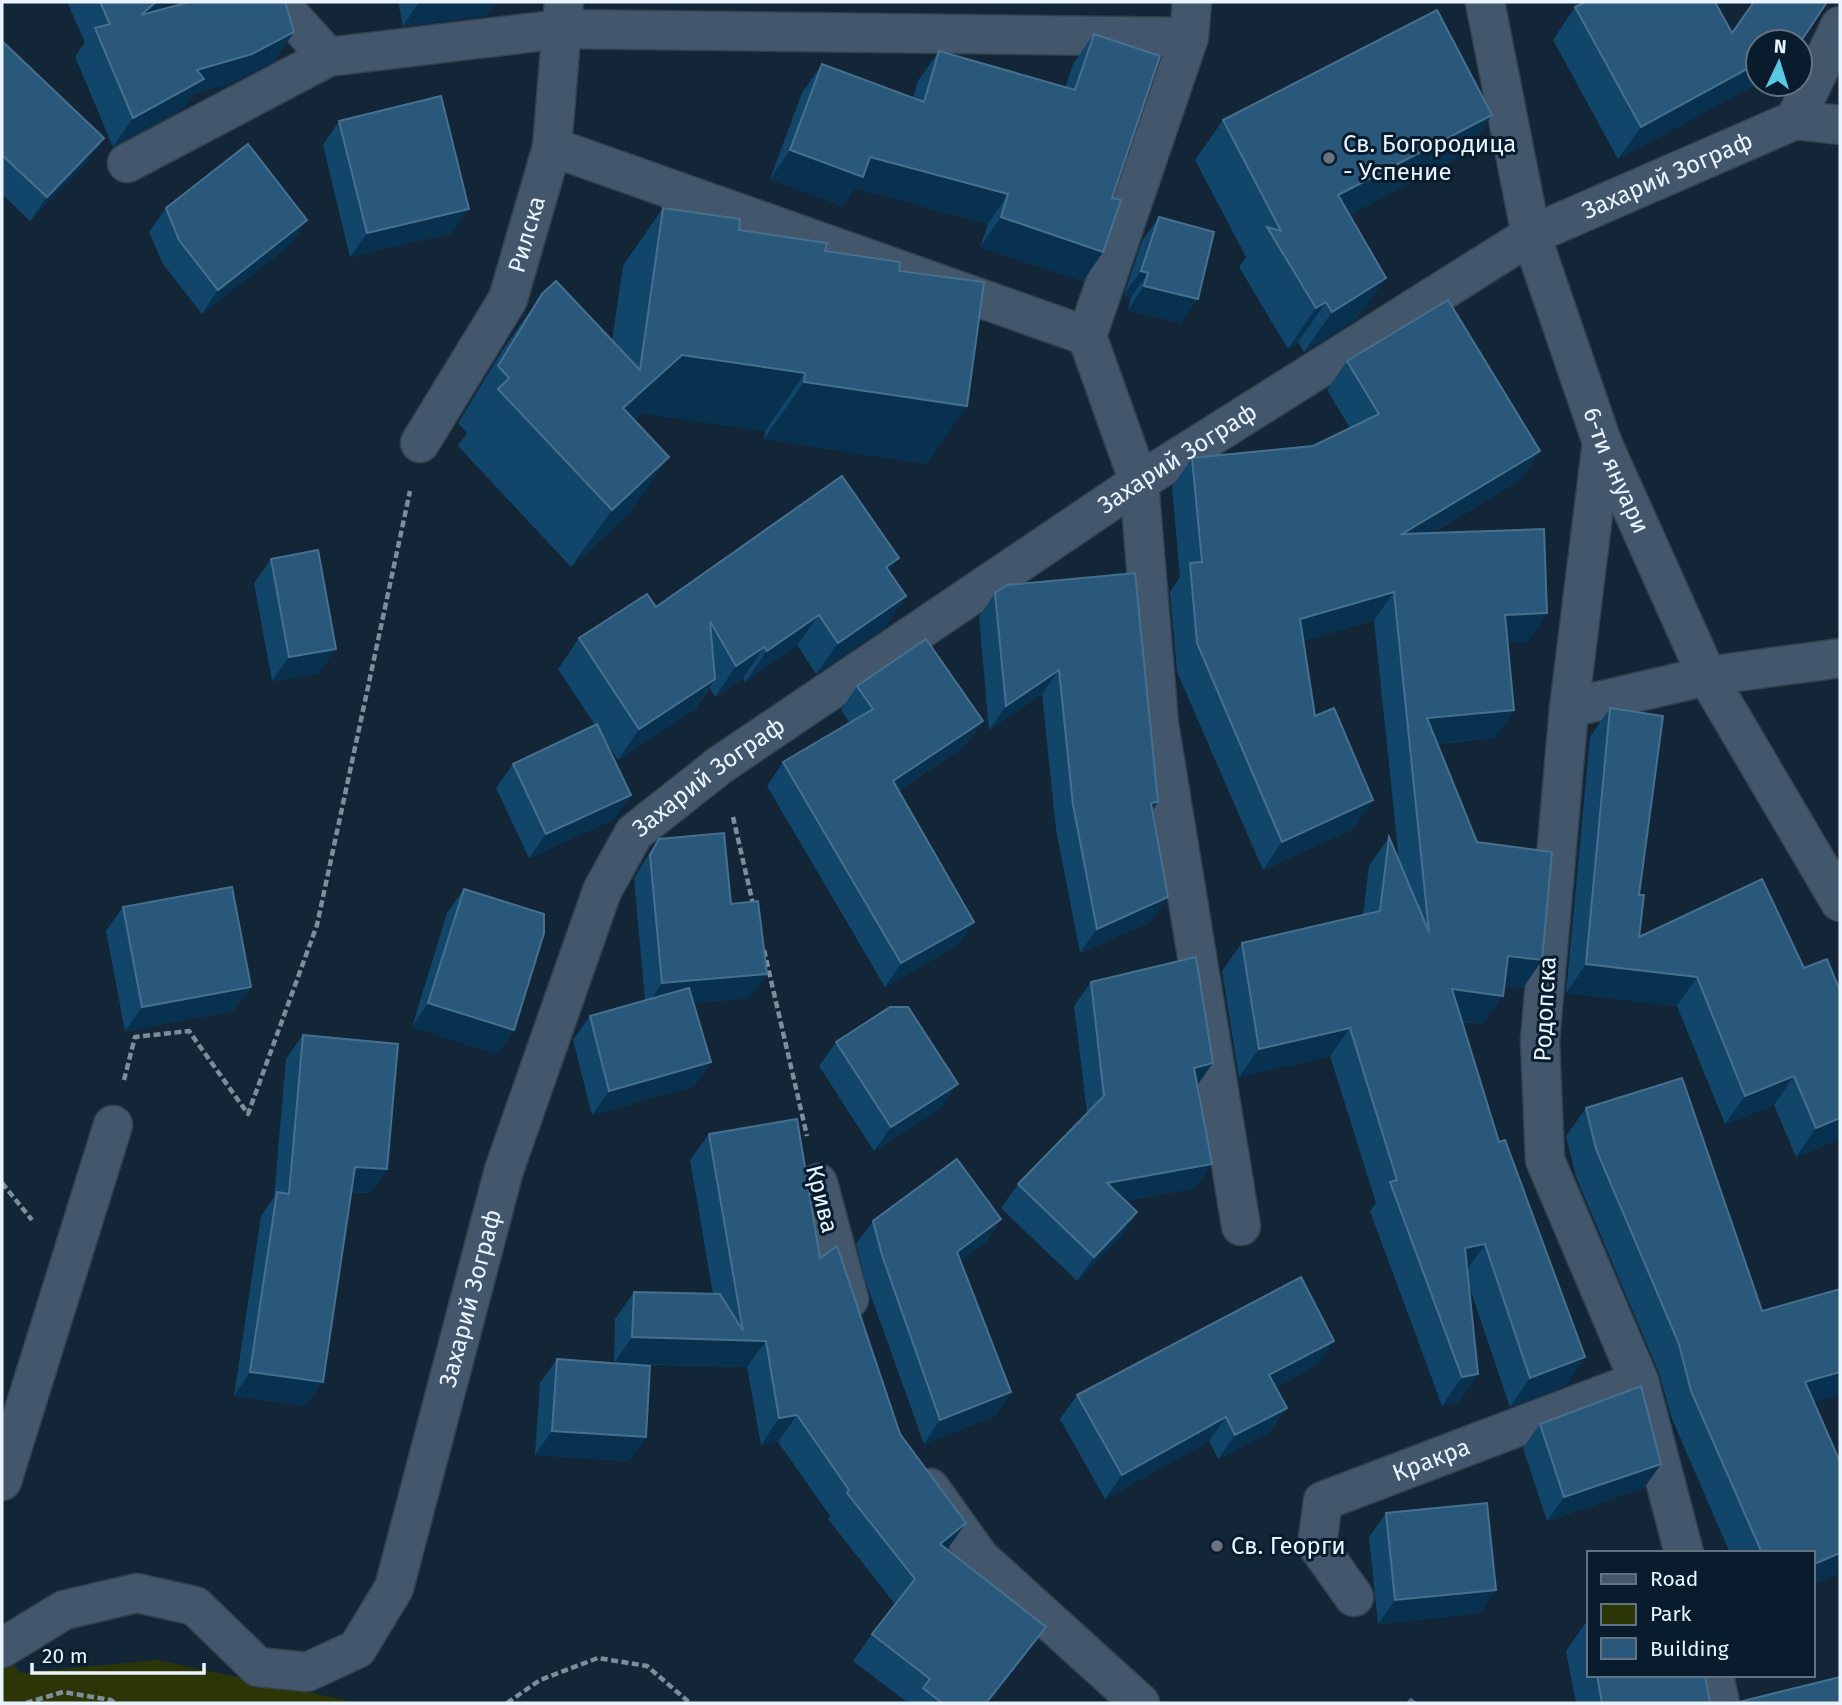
<svg xmlns="http://www.w3.org/2000/svg" width="1842" height="1705" viewBox="0 0 1842 1705" font-family="'Fira Sans',sans-serif">
  <style>
    .green { fill: #2b3505 }
    .lines { fill: none; stroke-linecap: round; stroke-linejoin: round }
    .street-casing { stroke: #33414f; stroke-width: 41 }
    .secondary-casing { stroke: #33414f; stroke-width: 41 }
    .path { stroke: #7e8d9b; stroke-width: 4.5; stroke-dasharray: 7 3.5; stroke-linecap: butt }
    .street { stroke: #42576c; stroke-width: 38 }
    .secondary { stroke: #42576c; stroke-width: 38 }
    .wall { fill: #11456a }
    .shaded-wall { fill: #08314f }
    .building { fill: #29587a; stroke: #47708f; stroke-width: 2 }
    .worship-dot { fill: #6b7280; stroke: #081c2d; stroke-width: 2.5 }
    .labels { text-anchor: middle; dominant-baseline: central; stroke-width: 6; stroke-linejoin: round; paint-order: stroke }
    .poi-label { font-size: 24px; fill: #eaf4fe; stroke: #081c2d; text-anchor: start }
    .street-label { font-size: 24px; fill: #eaf4fe; stroke: #081c2d }
  </style>
  <rect width="100%" height="100%" fill="#122638"/>
  <path class="green" d="M 2,1651 L 20,1673 L 157,1660 L 359,1703 L 2,1703 Z"/>
  <g class="lines">
    <g class="street-casing">
      <g id="street">
        <path d="M 278,2 L 328,57"/>
        <path d="M 1795,120 L 1840,26"/>
        <path d="M 552,147 L 1087,336 L 1139,482 L 1159,724 L 1241,1226"/>
        <path d="M 127,163 L 328,57 L 562,29 L 1189,37"/>
        <path d="M 1087,336 L 1189,37 L 1192,2"/>
        <path d="M 1602,442 L 1569,708 L 1540,1040 L 1545,1160 L 1639,1381 L 1684,1553"/>
        <path id="s1" d="M 420,443 L 508,299 L 552,147 L 564,2"/>
        <path d="M 1569,708 L 1707,676"/>
        <path d="M 818,1183 L 849,1299"/>
        <path d="M 2,1481 L 113,1125"/>
        <path d="M 930,1488 L 980,1558 L 1140,1703"/>
        <path id="s2" d="M 1354,1597 L 1317,1545 L 1323,1501 L 1639,1381"/>
        <path id="s3" d="M 2,1648 L 64,1610 L 137,1593 L 195,1606 L 258,1667 L 307,1672 L 357,1649 L 394,1588 L 504,1170 L 602,891 L 634,833 L 720,765 L 1139,482 L 1531,235 L 1795,120 L 1840,125"/>
        <path d="M 1714,1675 L 1720,1703"/>
      </g>
    </g>
    <g class="secondary-casing">
      <g id="secondary">
        <path id="s4" d="M 1485,2 L 1531,235 L 1602,442 L 1707,676 L 1840,902"/>
        <path d="M 1707,676 L 1840,658"/>
      </g>
    </g>
    <g class="path">
      <path d="M 733,817 L 753,904"/>
      <path d="M 764,950 L 807,1136"/>
      <path d="M 124,1080 L 135,1037 L 189,1031 L 248,1114 L 317,925 L 410,491"/>
      <path d="M 2,1183 L 32,1220"/>
      <path d="M 26,1703 L 63,1692 L 111,1700 L 115,1703"/>
      <path d="M 507,1703 L 540,1680 L 598,1658 L 647,1666 L 690,1703"/>
    </g>
    <use href="#street" class="street"/>
    <use href="#secondary" class="secondary"/>
  </g>
  <g class="wall">
    <path d="M 67,2 L 168,2 L 158,11 L 294,32 L 274,61 L 231,83 L 194,94 L 184,108 L 113,147 L 75,57 L 85,42 Z"/>
    <path d="M 398,2 L 497,2 L 487,16 L 403,26 Z"/>
    <path d="M 1753,2 L 1827,2 L 1800,42 L 1758,42 L 1758,83 L 1618,159 L 1553,40 L 1575,7 L 1732,32 Z"/>
    <path d="M 1094,34 L 1112,198 L 1103,252 L 1083,281 L 980,247 L 988,224 L 855,188 L 842,206 L 770,179 L 802,93 L 822,64 L 913,98 L 918,81 L 939,51 L 1065,88 L 1073,64 Z"/>
    <path d="M 2,41 L 87,162 L 30,221 L 2,194 Z"/>
    <path d="M 1492,115 L 1464,155 L 1349,215 L 1358,318 L 1304,352 L 1298,342 L 1288,349 L 1239,267 L 1246,257 L 1195,160 L 1223,120 Z"/>
    <path d="M 339,121 L 452,233 L 350,257 L 323,145 Z"/>
    <path d="M 166,208 L 307,220 L 291,244 L 202,314 L 163,264 L 149,232 Z"/>
    <path d="M 663,208 L 739,230 L 899,271 L 927,464 L 764,439 L 765,431 L 641,413 L 634,420 L 629,514 L 571,567 L 458,446 L 467,433 L 458,423 L 502,351 L 542,294 L 612,341 L 623,266 Z"/>
    <path d="M 1159,217 L 1181,323 L 1128,310 L 1131,297 L 1124,295 L 1142,241 Z"/>
    <path d="M 1347,361 L 1540,451 L 1520,480 L 1432,533 L 1547,613 L 1527,642 L 1507,642 L 1514,710 L 1494,738 L 1437,744 L 1477,842 L 1542,960 L 1523,988 L 1504,986 L 1483,1024 L 1462,1022 L 1499,1142 L 1585,1357 L 1565,1386 L 1510,1407 L 1468,1283 L 1478,1374 L 1458,1402 L 1442,1406 L 1370,1211 L 1376,1203 L 1330,1056 L 1239,1077 L 1222,971 L 1242,943 L 1363,915 L 1369,866 L 1389,837 L 1399,861 L 1374,620 L 1303,641 L 1315,716 L 1373,800 L 1353,829 L 1263,870 L 1177,672 L 1170,592 L 1180,577 L 1172,487 L 1192,458 L 1313,446 L 1350,428 L 1327,390 Z"/>
    <path d="M 271,559 L 319,673 L 272,681 L 254,583 Z"/>
    <path d="M 890,572 L 906,596 L 885,627 L 816,674 L 797,645 L 745,682 L 743,678 L 715,697 L 710,688 L 694,710 L 618,760 L 604,739 L 614,819 L 529,858 L 496,788 L 513,764 L 595,725 L 558,669 L 579,638 L 656,607 Z"/>
    <path d="M 1007,585 L 1158,802 L 1153,810 L 1152,921 L 1080,953 L 1056,829 L 1042,694 L 989,730 L 979,617 L 995,593 Z"/>
    <path d="M 857,686 L 983,721 L 966,745 L 898,791 L 974,922 L 958,945 L 885,987 L 767,786 L 783,762 L 850,723 L 841,710 Z"/>
    <path d="M 1610,708 L 1639,895 L 1639,937 L 1762,879 L 1840,1139 L 1796,1157 L 1774,1105 L 1725,1124 L 1677,1006 L 1566,993 L 1590,737 Z"/>
    <path d="M 659,839 L 731,904 L 750,998 L 694,1003 L 711,1062 L 694,1086 L 592,1115 L 573,1040 L 590,1016 L 645,1000 L 634,879 L 643,863 Z"/>
    <path d="M 464,889 L 514,1030 L 497,1054 L 412,1027 L 447,913 Z"/>
    <path d="M 123,907 L 251,987 L 234,1011 L 125,1031 L 106,931 Z"/>
    <path d="M 1091,982 L 1197,1086 L 1195,1188 L 1125,1201 L 1137,1212 L 1121,1236 L 1077,1281 L 1001,1208 L 1018,1184 L 1087,1113 L 1074,1006 Z"/>
    <path d="M 303,1035 L 387,1169 L 370,1193 L 351,1192 L 306,1406 L 234,1396 L 261,1216 L 274,1197 L 286,1059 Z"/>
    <path d="M 836,1042 L 941,1108 L 874,1151 L 819,1066 Z"/>
    <path d="M 1586,1108 L 1762,1311 L 1814,1402 L 1840,1462 L 1840,1573 L 1812,1585 L 1812,1553 L 1730,1553 L 1672,1419 L 1659,1373 L 1576,1177 L 1566,1136 Z"/>
    <path d="M 709,1134 L 820,1258 L 900,1434 L 947,1549 L 1027,1654 L 988,1703 L 908,1703 L 853,1661 L 872,1634 L 895,1604 L 828,1519 L 830,1516 L 778,1442 L 761,1445 L 747,1367 L 619,1364 L 646,1437 L 629,1461 L 535,1455 L 540,1383 L 557,1359 L 614,1363 L 615,1319 L 634,1292 L 713,1294 L 690,1160 Z"/>
    <path d="M 1001,1219 L 985,1243 L 960,1261 L 1011,1392 L 995,1416 L 924,1444 L 865,1279 L 856,1244 L 873,1221 Z"/>
    <path d="M 1317,1365 L 1276,1387 L 1270,1432 L 1218,1459 L 1209,1441 L 1105,1499 L 1060,1419 L 1077,1395 Z"/>
    <path d="M 1540,1424 L 1661,1464 L 1644,1488 L 1547,1521 L 1523,1448 Z"/>
    <path d="M 1386,1513 L 1480,1613 L 1378,1624 L 1369,1537 Z"/>
    <path d="M 1587,1621 L 1588,1621 L 1588,1675 L 1705,1675 L 1710,1703 L 1576,1703 L 1566,1651 Z"/>
  </g>
  <g class="shaded-wall">
    <path d="M 156,2 L 168,2 L 121,44 L 141,15 Z"/>
    <path d="M 419,2 L 497,2 L 487,16 L 403,26 Z"/>
    <path d="M 294,32 L 274,61 L 231,83 L 194,94 L 184,108 L 113,147 L 133,118 L 197,70 Z"/>
    <path d="M 1758,63 L 1758,83 L 1618,159 L 1641,127 Z"/>
    <path d="M 1492,115 L 1464,155 L 1310,236 L 1338,195 Z"/>
    <path d="M 104,138 L 87,162 L 30,221 L 47,197 Z"/>
    <path d="M 790,150 L 870,157 L 1008,194 L 988,224 L 855,188 L 842,206 L 770,179 Z"/>
    <path d="M 469,209 L 452,233 L 350,257 L 367,233 Z"/>
    <path d="M 1001,217 L 1103,252 L 1083,281 L 980,247 Z"/>
    <path d="M 307,220 L 291,244 L 202,314 L 218,290 Z"/>
    <path d="M 1141,271 L 1148,273 L 1131,297 L 1124,295 Z"/>
    <path d="M 1386,278 L 1358,318 L 1304,352 L 1332,312 Z"/>
    <path d="M 1144,286 L 1198,299 L 1181,323 L 1128,310 Z"/>
    <path d="M 1326,302 L 1298,342 L 1288,349 L 1316,308 Z"/>
    <path d="M 682,355 L 805,373 L 765,431 L 641,413 L 583,466 L 623,408 Z"/>
    <path d="M 804,382 L 967,406 L 927,464 L 764,439 Z"/>
    <path d="M 1540,451 L 1520,480 L 1382,562 L 1402,534 Z"/>
    <path d="M 669,457 L 629,514 L 571,567 L 612,510 Z"/>
    <path d="M 899,558 L 878,589 L 886,567 Z"/>
    <path d="M 1394,592 L 1374,620 L 1280,648 L 1300,619 Z"/>
    <path d="M 906,596 L 885,627 L 816,674 L 838,643 Z"/>
    <path d="M 1547,613 L 1527,642 L 1485,643 L 1505,615 Z"/>
    <path d="M 819,615 L 797,645 L 745,682 L 767,651 Z"/>
    <path d="M 764,647 L 743,678 L 715,697 L 736,666 Z"/>
    <path d="M 336,649 L 319,673 L 272,681 L 289,657 Z"/>
    <path d="M 1059,670 L 1042,694 L 989,730 L 1006,706 Z"/>
    <path d="M 715,679 L 694,710 L 618,760 L 639,729 Z"/>
    <path d="M 1514,710 L 1494,738 L 1410,746 L 1427,718 Z"/>
    <path d="M 983,721 L 966,745 L 876,805 L 893,781 Z"/>
    <path d="M 631,795 L 614,819 L 529,858 L 546,834 Z"/>
    <path d="M 1373,800 L 1353,829 L 1263,870 L 1282,842 Z"/>
    <path d="M 1158,802 L 1141,826 L 1151,803 Z"/>
    <path d="M 1168,897 L 1152,921 L 1080,953 L 1097,929 Z"/>
    <path d="M 974,922 L 958,945 L 885,987 L 901,963 Z"/>
    <path d="M 1508,956 L 1542,960 L 1523,988 L 1488,984 Z"/>
    <path d="M 1586,964 L 1697,977 L 1677,1006 L 1566,993 Z"/>
    <path d="M 767,974 L 750,998 L 646,1007 L 662,983 Z"/>
    <path d="M 251,987 L 234,1011 L 125,1031 L 142,1007 Z"/>
    <path d="M 1452,989 L 1503,996 L 1483,1024 L 1432,1018 Z"/>
    <path d="M 428,1003 L 514,1030 L 497,1054 L 412,1027 Z"/>
    <path d="M 1350,1028 L 1330,1056 L 1239,1077 L 1259,1049 Z"/>
    <path d="M 711,1062 L 694,1086 L 592,1115 L 609,1091 Z"/>
    <path d="M 1213,1063 L 1196,1087 L 1194,1068 Z"/>
    <path d="M 1794,1076 L 1774,1105 L 1725,1124 L 1745,1096 Z"/>
    <path d="M 958,1084 L 941,1108 L 874,1151 L 891,1127 Z"/>
    <path d="M 1840,1118 L 1840,1139 L 1796,1157 L 1816,1128 Z"/>
    <path d="M 1212,1164 L 1195,1188 L 1091,1207 L 1107,1183 Z"/>
    <path d="M 355,1167 L 387,1169 L 370,1193 L 338,1190 Z"/>
    <path d="M 1137,1212 L 1121,1236 L 1077,1281 L 1094,1257 Z"/>
    <path d="M 1001,1219 L 985,1243 L 940,1276 L 957,1252 Z"/>
    <path d="M 1485,1244 L 1465,1273 L 1465,1248 Z"/>
    <path d="M 632,1337 L 766,1341 L 747,1367 L 614,1363 Z"/>
    <path d="M 1334,1341 L 1317,1365 L 1253,1399 L 1269,1375 Z"/>
    <path d="M 1585,1357 L 1565,1386 L 1510,1407 L 1530,1378 Z"/>
    <path d="M 250,1372 L 323,1382 L 306,1406 L 234,1396 Z"/>
    <path d="M 1840,1372 L 1840,1395 L 1786,1410 L 1805,1382 Z"/>
    <path d="M 1478,1374 L 1458,1402 L 1442,1406 L 1462,1377 Z"/>
    <path d="M 1011,1392 L 995,1416 L 924,1444 L 940,1420 Z"/>
    <path d="M 1287,1408 L 1270,1432 L 1218,1459 L 1235,1435 Z"/>
    <path d="M 797,1415 L 778,1442 L 761,1445 L 779,1418 Z"/>
    <path d="M 1226,1417 L 1209,1441 L 1105,1499 L 1122,1475 Z"/>
    <path d="M 552,1431 L 646,1437 L 629,1461 L 535,1455 Z"/>
    <path d="M 1661,1464 L 1644,1488 L 1547,1521 L 1564,1497 Z"/>
    <path d="M 966,1523 L 947,1550 L 940,1544 Z"/>
    <path d="M 1840,1553 L 1840,1573 L 1812,1585 L 1812,1565 Z"/>
    <path d="M 1496,1590 L 1480,1613 L 1378,1624 L 1395,1600 Z"/>
    <path d="M 1046,1627 L 1027,1654 L 988,1703 L 986,1703 Z"/>
  </g>
  <g class="building">
    <path d="M 100,2 L 156,2 L 141,15 L 189,2 L 285,2 L 294,32 L 252,54 L 197,70 L 204,79 L 133,118 L 95,28 L 110,24 Z"/>
    <path d="M 1585,2 L 1715,2 L 1732,33 L 1754,2 L 1827,2 L 1803,38 L 1796,42 L 1758,42 L 1758,63 L 1641,127 L 1575,7 Z"/>
    <path d="M 1437,10 L 1492,115 L 1338,195 L 1386,278 L 1332,312 L 1326,302 L 1316,308 L 1267,227 L 1281,231 L 1223,120 Z"/>
    <path d="M 1094,34 L 1160,56 L 1112,198 L 1121,200 L 1103,252 L 1001,217 L 1008,194 L 870,157 L 863,177 L 790,150 L 822,64 L 924,102 L 939,51 L 1075,90 Z"/>
    <path d="M 2,41 L 104,138 L 47,197 L 2,155 Z"/>
    <path d="M 441,96 L 469,209 L 367,233 L 339,121 Z"/>
    <path d="M 248,144 L 307,220 L 218,290 L 179,240 L 166,208 Z"/>
    <path d="M 663,208 L 740,219 L 739,230 L 827,243 L 825,251 L 900,262 L 899,271 L 984,282 L 967,406 L 804,382 L 805,373 L 682,355 L 623,408 L 669,457 L 612,510 L 498,389 L 509,378 L 498,366 L 542,294 L 556,281 L 640,370 Z"/>
    <path d="M 1159,217 L 1214,232 L 1198,299 L 1144,286 L 1148,273 L 1141,271 Z"/>
    <path d="M 1448,300 L 1540,451 L 1402,534 L 1544,529 L 1547,613 L 1505,615 L 1514,710 L 1427,718 L 1477,842 L 1552,852 L 1542,960 L 1508,956 L 1503,996 L 1452,989 L 1499,1142 L 1505,1140 L 1585,1357 L 1530,1378 L 1485,1244 L 1465,1248 L 1478,1374 L 1462,1377 L 1390,1182 L 1397,1180 L 1350,1028 L 1259,1049 L 1242,943 L 1380,911 L 1389,837 L 1429,932 L 1394,592 L 1300,619 L 1315,716 L 1334,708 L 1373,800 L 1282,842 L 1197,643 L 1190,563 L 1202,562 L 1192,458 L 1313,446 L 1379,414 L 1347,361 Z"/>
    <path d="M 842,476 L 899,558 L 886,567 L 906,596 L 838,643 L 819,615 L 767,651 L 764,647 L 736,666 L 710,621 L 715,679 L 639,729 L 579,638 L 647,594 L 656,607 Z"/>
    <path d="M 318,550 L 336,649 L 289,657 L 271,559 Z"/>
    <path d="M 1135,573 L 1158,802 L 1151,803 L 1168,897 L 1097,929 L 1073,805 L 1059,670 L 1006,706 L 995,593 L 1007,585 Z"/>
    <path d="M 926,639 L 983,721 L 893,781 L 974,922 L 901,963 L 783,762 L 873,709 L 857,686 Z"/>
    <path d="M 1610,708 L 1663,716 L 1639,895 L 1644,895 L 1639,937 L 1762,879 L 1804,968 L 1827,959 L 1840,991 L 1840,1118 L 1816,1128 L 1794,1076 L 1745,1096 L 1697,977 L 1586,964 Z"/>
    <path d="M 597,724 L 631,795 L 546,834 L 513,764 Z"/>
    <path d="M 724,833 L 731,904 L 758,901 L 767,974 L 662,983 L 650,855 L 659,839 Z"/>
    <path d="M 232,887 L 251,987 L 142,1007 L 123,907 Z"/>
    <path d="M 464,889 L 544,914 L 544,933 L 514,1030 L 428,1003 Z"/>
    <path d="M 1196,957 L 1213,1063 L 1194,1068 L 1212,1164 L 1107,1183 L 1137,1212 L 1094,1257 L 1018,1184 L 1104,1096 L 1091,982 Z"/>
    <path d="M 689,988 L 711,1062 L 609,1091 L 590,1016 Z"/>
    <path d="M 890,1007 L 908,1007 L 958,1084 L 891,1127 L 836,1042 Z"/>
    <path d="M 303,1035 L 398,1044 L 387,1169 L 355,1167 L 323,1382 L 250,1372 L 277,1192 L 289,1194 Z"/>
    <path d="M 1682,1078 L 1762,1311 L 1840,1289 L 1840,1372 L 1805,1382 L 1840,1462 L 1840,1553 L 1812,1565 L 1812,1553 L 1762,1553 L 1691,1391 L 1679,1344 L 1596,1149 L 1586,1108 Z"/>
    <path d="M 797,1119 L 820,1258 L 837,1246 L 900,1434 L 966,1523 L 940,1544 L 1046,1627 L 986,1703 L 942,1703 L 923,1688 L 930,1679 L 872,1634 L 915,1579 L 847,1493 L 849,1490 L 797,1415 L 779,1418 L 766,1341 L 632,1337 L 634,1292 L 720,1294 L 743,1331 L 709,1134 Z"/>
    <path d="M 957,1159 L 1001,1219 L 957,1252 L 1011,1392 L 940,1420 L 882,1255 L 873,1221 Z"/>
    <path d="M 1301,1277 L 1334,1341 L 1269,1375 L 1287,1408 L 1235,1435 L 1226,1417 L 1122,1475 L 1077,1395 Z"/>
    <path d="M 557,1359 L 650,1366 L 646,1437 L 552,1431 Z"/>
    <path d="M 1641,1386 L 1661,1464 L 1564,1497 L 1540,1424 Z"/>
    <path d="M 1487,1503 L 1496,1590 L 1395,1600 L 1386,1513 Z"/>
    <path d="M 1597,1675 L 1705,1675 L 1710,1703 L 1602,1703 Z"/>
    <path d="M 1840,1677 L 1840,1703 L 1735,1703 Z"/>
    <path d="M 1411,1699 L 1416,1703 L 1407,1703 Z"/>
  </g>
  <g class="worship-dot">
    <circle cx="1329" cy="158" r="7"/>
    <circle cx="1217" cy="1546" r="7"/>
  </g>
  <g class="labels">
    <g class="poi-label">
      <text x="1343" y="144">Св. Богородица<tspan x="1343" dy="28">- Успение</tspan></text>
      <text x="1231" y="1546">Св. Георги</text>
    </g>
    <g class="street-label">
      <text stroke="none"><textPath href="#s3" startOffset="2492">Захарий Зограф</textPath></text>
      <text stroke="none"><textPath href="#s1" startOffset="236">Рилска</textPath></text>
      <text stroke="none"><textPath href="#s3" startOffset="1925">Захарий Зограф</textPath></text>
      <text stroke="none"><textPath href="#s4" startOffset="488">6-ти януари</textPath></text>
      <text stroke="none"><textPath href="#s3" startOffset="1358">Захарий Зограф</textPath></text>
      <text transform="translate(1545 1009) rotate(-87)">Родопска</text>
      <text transform="translate(822 1199) rotate(76)">Крива</text>
      <text stroke="none"><textPath href="#s3" startOffset="770">Захарий Зограф</textPath></text>
      <text stroke="none"><textPath href="#s2" startOffset="224">Кракра</textPath></text>
    </g>
  </g>
  <rect width="1842" height="1705" fill="none" stroke="#eaf4fe" stroke-width="7"/>
  <rect x="1587" y="1551" width="228" height="126" fill="#081c2d" stroke="#627281" stroke-width="2"/>
  <rect x="1601" y="1574" width="35" height="10" fill="#42576c" stroke="#627281" stroke-width="2"/>
  <text x="1650" y="1586" font-size="21" fill="#eaf4fe">Road</text>
  <rect x="1601" y="1604" width="35" height="21" fill="#2b3505" stroke="#627281" stroke-width="2"/>
  <text x="1650" y="1621" font-size="21" fill="#eaf4fe">Park</text>
  <rect x="1601" y="1638" width="35" height="21" fill="#29587a" stroke="#627281" stroke-width="2"/>
  <text x="1650" y="1656" font-size="21" fill="#eaf4fe">Building</text>
  <g transform="translate(1779 63) rotate(4)"><circle r="33" fill="#081c2d" stroke="#627281" stroke-width="2"/>
  <path d="M0-5L12 26L0 18L-12 26Z" fill="#59c8e4"/>
  <text y="-10" font-size="19" font-weight="bold" text-anchor="middle" fill="#eaf4fe">N</text>
  </g>
  <path d="M32 1663v10h172v-10" fill="none" stroke="#eaf4fe" stroke-width="3.5"/>
  <text x="42" y="1663" font-size="21" fill="#eaf4fe" stroke="#081c2d" stroke-width="5" paint-order="stroke">20 m</text>
</svg>
